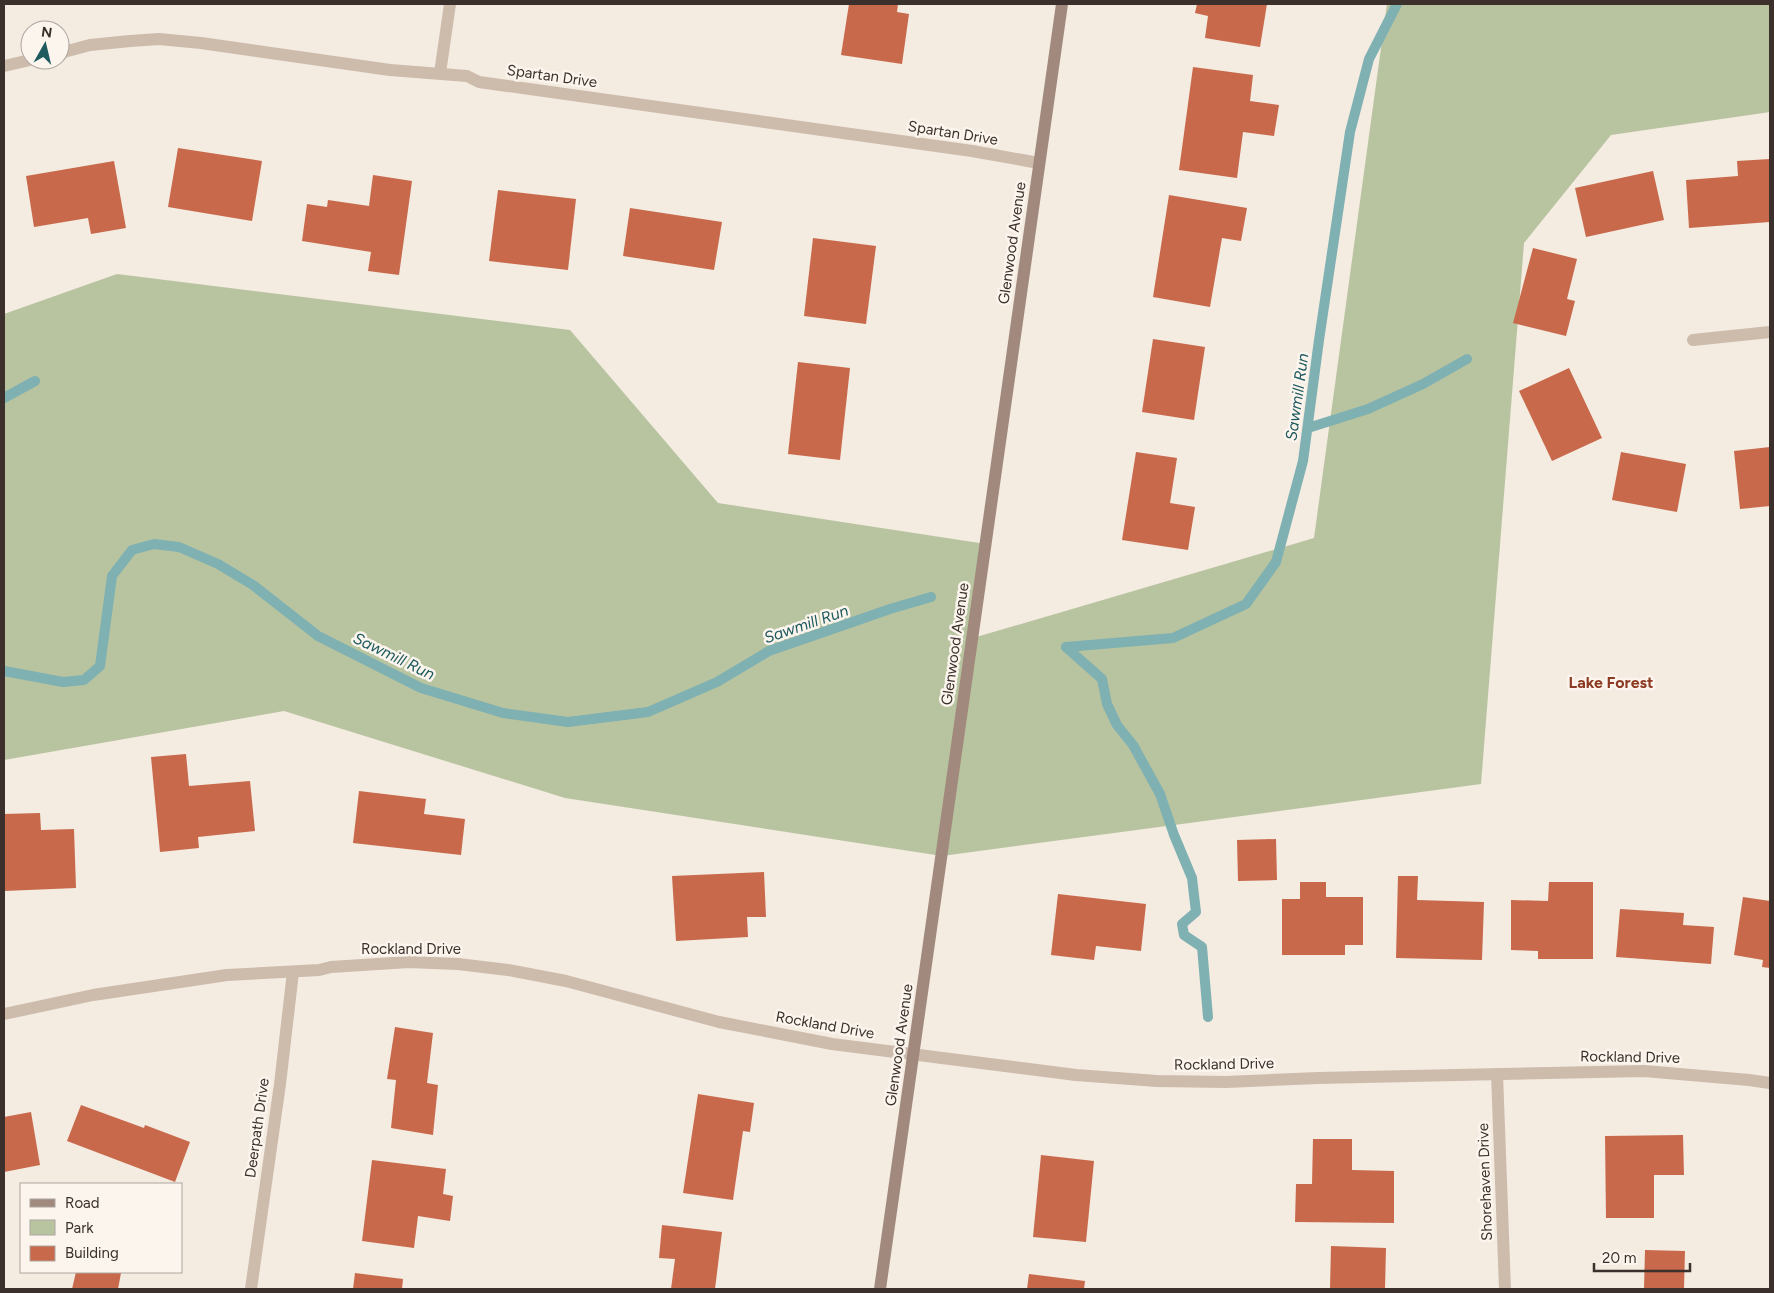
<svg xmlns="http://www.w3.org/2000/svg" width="1774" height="1293" viewBox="0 0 1774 1293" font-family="Figtree,sans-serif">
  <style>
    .green { fill: #b8c4a0 }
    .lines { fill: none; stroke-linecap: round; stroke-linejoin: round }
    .stream { stroke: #7fb0b2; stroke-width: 10 }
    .building { fill: #c8694b }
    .street { stroke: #cdbbac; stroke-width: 12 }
    .secondary { stroke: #a18a7d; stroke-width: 12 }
    .labels { text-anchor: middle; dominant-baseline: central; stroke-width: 5; stroke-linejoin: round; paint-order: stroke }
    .street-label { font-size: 15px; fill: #3b302b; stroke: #fbf5ee }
    .water-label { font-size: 16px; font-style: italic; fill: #1f5a5e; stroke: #fbf5ee }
    .neighbourhood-label { font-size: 16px; font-weight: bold; fill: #8c3b22; stroke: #fbf5ee }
  </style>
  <rect width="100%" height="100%" fill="#f4ebe1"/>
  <path class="green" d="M 1387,4 L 1770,4 L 1770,112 L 1611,135 L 1524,243 L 1481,784 L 942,856 L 565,798 L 284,711 L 4,760 L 4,314 L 117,274 L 570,330 L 718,503 L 986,544 L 973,638 L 1314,538 Z"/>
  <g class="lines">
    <g class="stream">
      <path d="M 4,398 L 35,381"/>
      <path d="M 1308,428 L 1368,409 L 1423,384 L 1467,359"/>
      <path d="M 1066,647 L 1173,638 L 1246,604 L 1276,562 L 1303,461 L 1319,340 L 1350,132 L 1369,59 L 1397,4"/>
      <path d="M 1066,647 L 1102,679 L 1107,704 L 1117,725 L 1133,745 L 1160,794 L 1174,835 L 1192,878 L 1196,912 L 1182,924 L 1184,935 L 1202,947 L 1208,1017"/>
      <path d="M 4,671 L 63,682 L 84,680 L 100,666 L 112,576 L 132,550 L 154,544 L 179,547 L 218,564 L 253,585 L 318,636 L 421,688 L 503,713 L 568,722 L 648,712 L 717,682 L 769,651 L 890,609 L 931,597"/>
    </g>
  </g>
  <g class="building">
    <path d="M 849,4 L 898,4 L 897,12 L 909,14 L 902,64 L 841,55 Z"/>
    <path d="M 1197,4 L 1267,4 L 1260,47 L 1205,38 L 1208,16 L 1195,13 Z"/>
    <path d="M 1193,67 L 1253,75 L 1250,101 L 1279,105 L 1274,136 L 1243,132 L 1237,178 L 1179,170 Z"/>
    <path d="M 178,148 L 262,161 L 252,221 L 168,207 Z"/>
    <path d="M 1770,159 L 1770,222 L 1689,228 L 1686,180 L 1738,176 L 1737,161 Z"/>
    <path d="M 114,161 L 126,228 L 91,234 L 88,218 L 34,227 L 26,176 Z"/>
    <path d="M 1653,171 L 1664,220 L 1586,237 L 1575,188 Z"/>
    <path d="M 373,175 L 412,181 L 399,275 L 368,271 L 371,252 L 302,241 L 307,204 L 327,207 L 328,200 L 369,206 Z"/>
    <path d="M 498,190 L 576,199 L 568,270 L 489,261 Z"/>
    <path d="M 1169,195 L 1247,208 L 1241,241 L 1222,238 L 1210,307 L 1153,297 Z"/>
    <path d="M 630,208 L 722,222 L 714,270 L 623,256 Z"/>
    <path d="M 813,238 L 876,246 L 866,324 L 804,316 Z"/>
    <path d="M 1533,248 L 1577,259 L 1567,299 L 1575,301 L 1566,336 L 1513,323 Z"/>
    <path d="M 1153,339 L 1205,347 L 1194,420 L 1142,412 Z"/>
    <path d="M 798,362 L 850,368 L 840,460 L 788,454 Z"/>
    <path d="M 1569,368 L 1602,438 L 1552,461 L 1519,391 Z"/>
    <path d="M 1770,447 L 1770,506 L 1740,509 L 1734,451 Z"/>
    <path d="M 1136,452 L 1177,458 L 1170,503 L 1195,507 L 1188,550 L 1122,540 Z"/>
    <path d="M 1621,452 L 1686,464 L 1677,512 L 1612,500 Z"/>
    <path d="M 186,754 L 189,786 L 250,781 L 255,831 L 198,837 L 199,848 L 160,852 L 151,757 Z"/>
    <path d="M 359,791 L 426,799 L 424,814 L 465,819 L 461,855 L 353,843 Z"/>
    <path d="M 40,813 L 41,830 L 74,829 L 76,888 L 4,891 L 4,814 Z"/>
    <path d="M 1276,839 L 1277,880 L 1238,881 L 1237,840 Z"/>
    <path d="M 764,872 L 766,917 L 747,917 L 748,937 L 676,941 L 672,876 Z"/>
    <path d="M 1398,876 L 1418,876 L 1417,900 L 1484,902 L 1482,960 L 1396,958 Z"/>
    <path d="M 1300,882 L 1326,882 L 1326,897 L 1363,897 L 1363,945 L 1345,945 L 1345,955 L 1282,955 L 1282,899 L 1300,899 Z"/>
    <path d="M 1549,882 L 1593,882 L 1593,959 L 1538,959 L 1538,951 L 1511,950 L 1511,900 L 1548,901 Z"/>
    <path d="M 1058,894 L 1146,904 L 1141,951 L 1096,946 L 1094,960 L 1051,955 Z"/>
    <path d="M 1743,897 L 1770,901 L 1770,968 L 1762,967 L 1763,960 L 1734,955 Z"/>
    <path d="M 1620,909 L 1684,913 L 1683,925 L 1714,927 L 1711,964 L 1616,957 Z"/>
    <path d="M 395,1027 L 433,1033 L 427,1083 L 438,1085 L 433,1135 L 391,1128 L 396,1080 L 387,1079 Z"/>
    <path d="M 698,1094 L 754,1103 L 750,1132 L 743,1131 L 733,1200 L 683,1193 Z"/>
    <path d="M 81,1105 L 144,1128 L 145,1125 L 190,1142 L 175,1182 L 67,1141 Z"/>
    <path d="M 31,1112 L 40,1165 L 4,1172 L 4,1117 Z"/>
    <path d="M 1683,1135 L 1684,1175 L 1654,1175 L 1654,1218 L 1606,1218 L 1605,1136 Z"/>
    <path d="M 1313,1139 L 1352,1139 L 1352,1170 L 1394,1171 L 1394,1223 L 1295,1222 L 1296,1184 L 1312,1184 Z"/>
    <path d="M 1041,1155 L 1094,1161 L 1086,1242 L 1033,1237 Z"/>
    <path d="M 372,1160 L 446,1169 L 443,1194 L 453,1196 L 450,1221 L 418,1216 L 414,1248 L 362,1241 Z"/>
    <path d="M 662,1225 L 722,1232 L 715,1289 L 671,1289 L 675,1259 L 659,1258 Z"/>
    <path d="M 1331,1246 L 1386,1248 L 1385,1289 L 1330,1289 Z"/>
    <path d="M 1645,1250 L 1685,1251 L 1684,1289 L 1644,1289 Z"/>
    <path d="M 76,1272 L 121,1273 L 118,1289 L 72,1289 Z"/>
    <path d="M 355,1273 L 403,1279 L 402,1289 L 353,1289 Z"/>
    <path d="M 1029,1274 L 1085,1281 L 1084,1289 L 1027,1289 Z"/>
  </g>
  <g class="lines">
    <g class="street">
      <path d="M 60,53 L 90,45 L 130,41 L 159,39 L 201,43 L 390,70 L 467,76 L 479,82 L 972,151 L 1039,163"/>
      <path d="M 4,66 L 30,60"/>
      <path d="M 440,73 L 450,4"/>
      <path d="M 1693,340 L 1770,332"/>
      <path d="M 4,1014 L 93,995 L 227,975 L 319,970 L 331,967 L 409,962 L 458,964 L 508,970 L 566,981 L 719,1022 L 832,1044 L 1076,1075 L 1157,1081 L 1226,1082 L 1318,1078 L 1644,1071 L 1749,1080 L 1770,1083"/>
      <path d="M 1497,1074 L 1505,1289"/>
      <path d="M 251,1289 L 280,1084 L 293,972"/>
    </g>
    <path class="secondary" d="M 880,1289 L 1062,4"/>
  </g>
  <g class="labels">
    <g class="street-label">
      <text transform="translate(552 76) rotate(8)">Spartan Drive</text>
      <text transform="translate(953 133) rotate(9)">Spartan Drive</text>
      <text transform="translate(1012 243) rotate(-82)">Glenwood Avenue</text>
      <text transform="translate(955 644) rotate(-82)">Glenwood Avenue</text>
      <text x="411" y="949">Rockland Drive</text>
      <text transform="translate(825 1025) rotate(10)">Rockland Drive</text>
      <text transform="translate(899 1045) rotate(-82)">Glenwood Avenue</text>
      <text transform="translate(1630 1057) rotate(1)">Rockland Drive</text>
      <text transform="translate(1224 1064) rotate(-1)">Rockland Drive</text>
      <text transform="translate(257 1128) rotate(-82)">Deerpath Drive</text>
      <text transform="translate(1485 1182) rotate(-92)">Shorehaven Drive</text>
    </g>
    <g class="water-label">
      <text transform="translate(1297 397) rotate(-82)">Sawmill Run</text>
      <text transform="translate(806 624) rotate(-19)">Sawmill Run</text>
      <text transform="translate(394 656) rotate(26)">Sawmill Run</text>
    </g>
    <g class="neighbourhood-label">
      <text x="1611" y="682">Lake Forest</text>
    </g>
  </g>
  <rect width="1774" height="1293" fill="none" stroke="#3b302b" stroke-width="10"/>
  <rect x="20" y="1183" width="162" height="90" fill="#fbf5ee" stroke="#aea6a0"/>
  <rect x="30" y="1199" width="25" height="8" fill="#a18a7d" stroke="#aea6a0"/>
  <text x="65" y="1208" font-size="15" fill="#3b302b">Road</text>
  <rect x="30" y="1220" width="25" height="15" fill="#b8c4a0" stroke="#aea6a0"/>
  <text x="65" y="1233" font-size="15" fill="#3b302b">Park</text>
  <rect x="30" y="1246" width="25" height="15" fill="#c8694b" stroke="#aea6a0"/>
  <text x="65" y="1258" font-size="15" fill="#3b302b">Building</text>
  <g transform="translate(45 45) rotate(8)"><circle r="24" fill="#fbf5ee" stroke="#aea6a0"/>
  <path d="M0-4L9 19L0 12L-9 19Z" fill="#1f5a5e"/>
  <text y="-8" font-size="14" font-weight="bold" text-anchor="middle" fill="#3b302b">N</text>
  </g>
  <path d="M1594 1263v8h96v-8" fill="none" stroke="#3b302b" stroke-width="2.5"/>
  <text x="1602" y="1263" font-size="15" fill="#3b302b" stroke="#fbf5ee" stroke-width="4" paint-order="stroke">20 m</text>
</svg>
